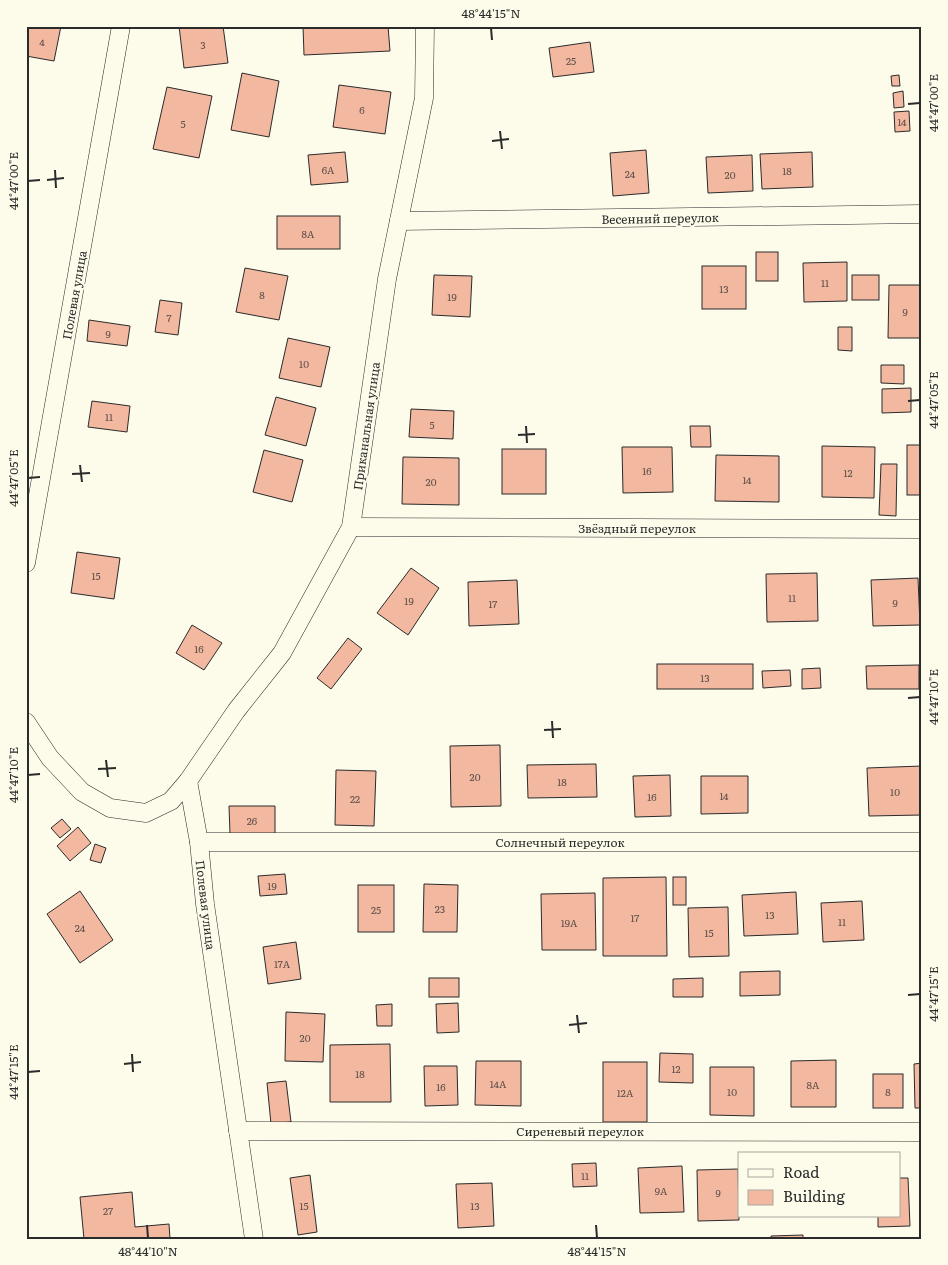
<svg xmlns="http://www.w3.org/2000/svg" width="948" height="1265" viewBox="0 0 948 1265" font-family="Literata,serif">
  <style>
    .building { fill: #f2b8a0; stroke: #2b2b2b }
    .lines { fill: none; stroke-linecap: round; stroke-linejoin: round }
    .minor-casing { stroke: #2b2b2b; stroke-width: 19 }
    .minor { stroke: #fdfbea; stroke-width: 18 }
    .ticks { fill: none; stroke: #2b2b2b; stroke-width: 2 }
    .labels { text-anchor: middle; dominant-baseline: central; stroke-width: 4; stroke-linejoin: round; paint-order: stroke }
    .number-label { font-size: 10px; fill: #5d4e48 }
    .street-label { font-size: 12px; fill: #2b2b2b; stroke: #fdfbea }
    .neatline { fill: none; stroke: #2b2b2b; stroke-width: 2 }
    .ticks-label { font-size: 12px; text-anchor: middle; fill: #2b2b2b }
  </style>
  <rect width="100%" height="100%" fill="#fdfbea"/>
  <g class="building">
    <path d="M 26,26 L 61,26 L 54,61 L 26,56 Z"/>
    <path d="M 179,26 L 223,26 L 228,63 L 184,68 Z"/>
    <path d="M 303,26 L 388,26 L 390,51 L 304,55 Z"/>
    <path d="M 590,42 L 594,72 L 553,77 L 549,48 Z"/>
    <path d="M 242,73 L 279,81 L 269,137 L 231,130 Z"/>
    <path d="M 899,75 L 900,86 L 892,86 L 891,76 Z"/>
    <path d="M 339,85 L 391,92 L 385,134 L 333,127 Z"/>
    <path d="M 167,87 L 212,96 L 199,158 L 153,149 Z"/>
    <path d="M 903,91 L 904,107 L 894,108 L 893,93 Z"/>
    <path d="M 909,111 L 910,131 L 895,132 L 894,112 Z"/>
    <path d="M 646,150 L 649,193 L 613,196 L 610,153 Z"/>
    <path d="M 345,152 L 348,182 L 311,185 L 308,155 Z"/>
    <path d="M 812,152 L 813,187 L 762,189 L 760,154 Z"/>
    <path d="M 752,155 L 753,191 L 708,193 L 706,157 Z"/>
    <rect x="277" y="216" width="63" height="33"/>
    <rect x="756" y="252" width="22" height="29"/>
    <path d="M 847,262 L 847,301 L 804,302 L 803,263 Z"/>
    <rect x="702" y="266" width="44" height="43"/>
    <path d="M 245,268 L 288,276 L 279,320 L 236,312 Z"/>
    <path d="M 434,275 L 472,276 L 470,317 L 432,315 Z"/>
    <rect x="852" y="275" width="27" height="25"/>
    <path d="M 889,285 L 922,285 L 922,338 L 888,338 Z"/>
    <path d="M 160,300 L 182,303 L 178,335 L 155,332 Z"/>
    <path d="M 89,320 L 130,326 L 127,346 L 87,341 Z"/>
    <path d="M 838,327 L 852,327 L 852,351 L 838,350 Z"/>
    <path d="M 288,338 L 330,347 L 321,387 L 279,378 Z"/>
    <path d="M 881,365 L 904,365 L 904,384 L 881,383 Z"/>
    <path d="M 911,388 L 911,412 L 882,413 L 882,389 Z"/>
    <path d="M 276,397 L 316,408 L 306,446 L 265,435 Z"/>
    <path d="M 92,401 L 130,406 L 127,432 L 88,427 Z"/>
    <path d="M 411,409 L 454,411 L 453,439 L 409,437 Z"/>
    <path d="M 690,426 L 710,426 L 711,447 L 691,447 Z"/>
    <rect x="907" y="445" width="15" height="50"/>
    <path d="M 822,446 L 875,447 L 874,498 L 822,497 Z"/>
    <path d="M 622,447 L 672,447 L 673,492 L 623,493 Z"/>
    <rect x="502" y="449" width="44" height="45"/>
    <path d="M 264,450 L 303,460 L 292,502 L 253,492 Z"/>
    <path d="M 716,455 L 779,456 L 779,502 L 715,501 Z"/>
    <path d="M 403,457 L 459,458 L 459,505 L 402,504 Z"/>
    <path d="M 881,464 L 897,464 L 896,516 L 879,515 Z"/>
    <path d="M 77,552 L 120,558 L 114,599 L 71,593 Z"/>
    <path d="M 411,568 L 439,588 L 408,635 L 377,613 Z"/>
    <path d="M 817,573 L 818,621 L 767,622 L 766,574 Z"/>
    <path d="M 918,578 L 920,625 L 873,626 L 871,580 Z"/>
    <path d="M 517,580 L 519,624 L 469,626 L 468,582 Z"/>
    <path d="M 192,625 L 222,643 L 204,670 L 176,653 Z"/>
    <path d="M 348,638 L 362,649 L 331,689 L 317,678 Z"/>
    <rect x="657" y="664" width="96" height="25"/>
    <path d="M 919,665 L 919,689 L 867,689 L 866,666 Z"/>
    <path d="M 820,668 L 821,688 L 802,689 L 802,669 Z"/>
    <path d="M 790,670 L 791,686 L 763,688 L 762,671 Z"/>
    <path d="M 500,745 L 501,806 L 451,807 L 450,746 Z"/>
    <path d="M 596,764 L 597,797 L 528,798 L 527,765 Z"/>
    <path d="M 922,766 L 922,815 L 869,816 L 867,768 Z"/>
    <path d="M 336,770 L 376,771 L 374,826 L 335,825 Z"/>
    <path d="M 670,775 L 671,816 L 635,817 L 633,776 Z"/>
    <path d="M 701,776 L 748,776 L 748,813 L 701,814 Z"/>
    <path d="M 229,806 L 275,806 L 275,835 L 230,834 Z"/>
    <path d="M 62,819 L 71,829 L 60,838 L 51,828 Z"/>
    <path d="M 78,827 L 91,843 L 70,861 L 57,846 Z"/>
    <path d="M 95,844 L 106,848 L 101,863 L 90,860 Z"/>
    <path d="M 285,874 L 287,894 L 260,896 L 258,876 Z"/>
    <path d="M 666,877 L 667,956 L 603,956 L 603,878 Z"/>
    <rect x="673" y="877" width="13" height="28"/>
    <path d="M 424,884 L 458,885 L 457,932 L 423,932 Z"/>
    <rect x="358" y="885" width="36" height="47"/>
    <path d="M 80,891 L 113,940 L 80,963 L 47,914 Z"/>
    <path d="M 796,892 L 798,934 L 744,936 L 742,895 Z"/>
    <path d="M 595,893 L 596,950 L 542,950 L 541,894 Z"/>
    <path d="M 862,901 L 864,940 L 823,942 L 821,903 Z"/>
    <path d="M 728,907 L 729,956 L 689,957 L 688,908 Z"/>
    <path d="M 296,942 L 301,979 L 268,984 L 263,947 Z"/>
    <path d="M 780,971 L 780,995 L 740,996 L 740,972 Z"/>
    <rect x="429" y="978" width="30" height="19"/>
    <path d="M 703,978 L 703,997 L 673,997 L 673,979 Z"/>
    <path d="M 458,1003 L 459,1032 L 437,1033 L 436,1004 Z"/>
    <path d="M 392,1004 L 392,1026 L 377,1026 L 376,1005 Z"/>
    <path d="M 286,1012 L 325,1014 L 323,1062 L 285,1061 Z"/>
    <path d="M 390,1044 L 391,1102 L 330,1102 L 330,1045 Z"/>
    <path d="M 660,1053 L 693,1054 L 693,1083 L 659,1082 Z"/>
    <path d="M 836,1060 L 836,1107 L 791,1107 L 791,1061 Z"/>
    <path d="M 476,1061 L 521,1061 L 521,1106 L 475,1105 Z"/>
    <rect x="603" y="1062" width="44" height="60"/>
    <path d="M 922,1063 L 922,1108 L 915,1108 L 914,1064 Z"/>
    <path d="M 424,1066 L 457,1066 L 458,1105 L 425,1106 Z"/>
    <path d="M 710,1067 L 754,1067 L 754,1116 L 710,1115 Z"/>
    <rect x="873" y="1074" width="30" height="34"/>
    <path d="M 286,1081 L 291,1122 L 271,1124 L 267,1083 Z"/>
    <path d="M 596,1163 L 597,1186 L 573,1187 L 572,1164 Z"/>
    <path d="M 682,1166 L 684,1212 L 640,1213 L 638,1168 Z"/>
    <path d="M 738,1169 L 739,1220 L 698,1221 L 697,1170 Z"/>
    <path d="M 310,1175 L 317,1232 L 298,1235 L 290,1178 Z"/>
    <path d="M 899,1178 L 908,1178 L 910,1226 L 878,1227 L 878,1216 L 899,1216 Z"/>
    <path d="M 492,1183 L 494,1226 L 458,1228 L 456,1184 Z"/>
    <path d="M 132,1192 L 135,1227 L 169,1224 L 170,1239 L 84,1239 L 80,1197 Z"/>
    <path d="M 803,1235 L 803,1239 L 771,1239 L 771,1236 Z"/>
  </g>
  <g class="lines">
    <g class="minor-casing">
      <g id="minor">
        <path d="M 399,221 L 922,214"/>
        <path d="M 351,527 L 922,529"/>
        <path d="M 26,563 L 121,26"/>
        <path d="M 26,722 L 50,758 L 82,792 L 110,808 L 146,813 L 171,801 L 188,781 L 199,842 L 205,904 L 254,1239"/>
        <path d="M 188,781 L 236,711 L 282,653 L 351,527 L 387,279 L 424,98 L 425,26"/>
        <path d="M 199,842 L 922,842"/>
        <path d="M 238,1131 L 922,1132"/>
      </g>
    </g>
    <use href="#minor" class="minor"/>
  </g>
  <path class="ticks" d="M 491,28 L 492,40M 908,104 L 920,103M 500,131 L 502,149M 492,141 L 509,139M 55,170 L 56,188M 47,180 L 64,178M 28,181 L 40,180M 908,401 L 920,400M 526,426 L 527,443M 518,435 L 535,434M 80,465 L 82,482M 72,474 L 90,473M 28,478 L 40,477M 908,698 L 920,697M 552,721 L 553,738M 544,730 L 561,729M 106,760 L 108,777M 98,769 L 116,768M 28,775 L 40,774M 908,995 L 920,994M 577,1015 L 579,1033M 569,1025 L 587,1023M 132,1054 L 133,1072M 124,1064 L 141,1062M 28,1072 L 40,1071M 147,1225 L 148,1238M 596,1225 L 597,1238"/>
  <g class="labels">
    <g class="number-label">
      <text x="42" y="41">4</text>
      <text x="203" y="44">3</text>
      <text x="571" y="60">25</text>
      <text x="362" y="109">6</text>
      <text x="902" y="121">14</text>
      <text x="183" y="123">5</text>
      <text x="328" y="169">6А</text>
      <text x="787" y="170">18</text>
      <text x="630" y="173">24</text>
      <text x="730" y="174">20</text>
      <text x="308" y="233">8А</text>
      <text x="825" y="282">11</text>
      <text x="724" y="288">13</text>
      <text x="262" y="294">8</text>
      <text x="452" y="296">19</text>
      <text x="905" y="311">9</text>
      <text x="169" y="317">7</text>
      <text x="108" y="333">9</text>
      <text x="304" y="363">10</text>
      <text x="109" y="416">11</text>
      <text x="432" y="424">5</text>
      <text x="647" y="470">16</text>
      <text x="848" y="472">12</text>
      <text x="747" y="479">14</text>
      <text x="431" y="481">20</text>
      <text x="96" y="575">15</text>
      <text x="792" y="597">11</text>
      <text x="409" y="600">19</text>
      <text x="895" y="602">9</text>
      <text x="493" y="603">17</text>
      <text x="199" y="648">16</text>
      <text x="705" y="677">13</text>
      <text x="475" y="776">20</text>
      <text x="562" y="781">18</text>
      <text x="895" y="791">10</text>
      <text x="724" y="795">14</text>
      <text x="652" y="796">16</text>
      <text x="355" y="798">22</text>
      <text x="252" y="820">26</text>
      <text x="272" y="885">19</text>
      <text x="440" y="908">23</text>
      <text x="376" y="909">25</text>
      <text x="770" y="914">13</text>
      <text x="635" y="917">17</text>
      <text x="842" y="921">11</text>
      <text x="569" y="922">19А</text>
      <text x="80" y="927">24</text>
      <text x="709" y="932">15</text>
      <text x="282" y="963">17А</text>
      <text x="305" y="1037">20</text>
      <text x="676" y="1068">12</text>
      <text x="360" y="1073">18</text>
      <text x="498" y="1083">14А</text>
      <text x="813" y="1084">8А</text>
      <text x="441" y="1086">16</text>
      <text x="732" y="1091">10</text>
      <text x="888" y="1091">8</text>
      <text x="625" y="1092">12А</text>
      <text x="585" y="1175">11</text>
      <text x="661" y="1190">9А</text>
      <text x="718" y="1192">9</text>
      <text x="304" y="1205">15</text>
      <text x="475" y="1205">13</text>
      <text x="108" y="1210">27</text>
    </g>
    <g class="street-label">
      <text transform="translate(660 218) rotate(-1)">Весенний переулок</text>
      <text transform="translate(74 295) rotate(-80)">Полевая улица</text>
      <text transform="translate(366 426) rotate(-82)">Приканальная улица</text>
      <text x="637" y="528">Звёздный переулок</text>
      <text x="560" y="842">Солнечный переулок</text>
      <text transform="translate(206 905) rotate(83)">Полевая улица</text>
      <text x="580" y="1131">Сиреневый переулок</text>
    </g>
  </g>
  <rect width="948" height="1265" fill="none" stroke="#fdfbea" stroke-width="55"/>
  <rect x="738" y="1152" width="162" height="65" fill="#fdfbea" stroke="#a9a89e"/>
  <rect x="748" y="1169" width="25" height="8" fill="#fdfbea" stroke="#a9a89e"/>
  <text x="783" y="1178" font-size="15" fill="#2b2b2b">Road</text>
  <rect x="748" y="1190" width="25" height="15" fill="#f2b8a0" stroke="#a9a89e"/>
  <text x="783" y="1202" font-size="15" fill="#2b2b2b">Building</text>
  <rect x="28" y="28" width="892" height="1210" class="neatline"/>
  <g class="ticks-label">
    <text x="491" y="18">48°44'15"N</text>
    <text transform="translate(934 103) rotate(-90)" y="4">44°47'00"E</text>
    <text transform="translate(14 181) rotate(-90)" y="4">44°47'00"E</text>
    <text transform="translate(934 400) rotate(-90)" y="4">44°47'05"E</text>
    <text transform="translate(14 478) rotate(-90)" y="4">44°47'05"E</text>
    <text transform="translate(934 697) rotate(-90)" y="4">44°47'10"E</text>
    <text transform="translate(14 775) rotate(-90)" y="4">44°47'10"E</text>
    <text transform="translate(934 994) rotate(-90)" y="4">44°47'15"E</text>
    <text transform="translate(14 1072) rotate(-90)" y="4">44°47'15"E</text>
    <text x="148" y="1256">48°44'10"N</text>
    <text x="597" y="1256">48°44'15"N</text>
  </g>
</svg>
